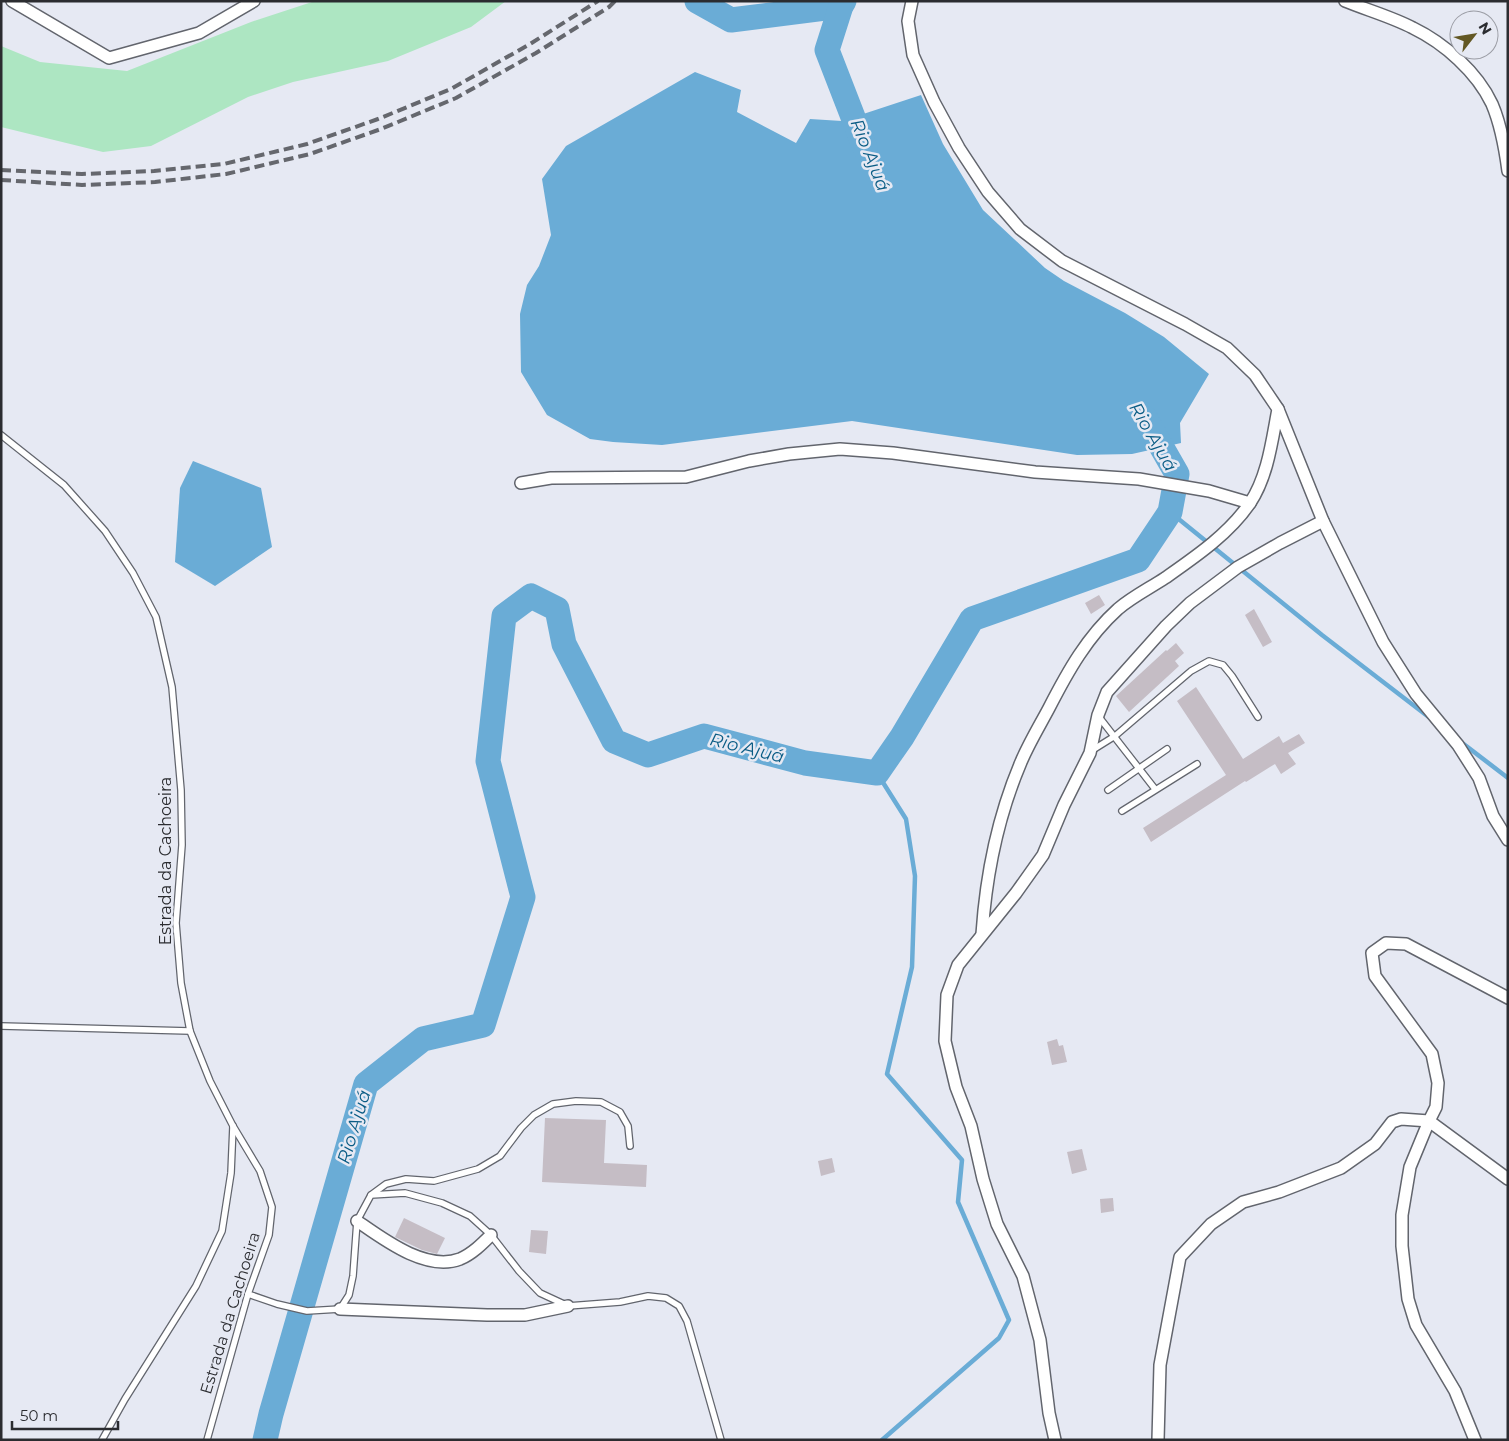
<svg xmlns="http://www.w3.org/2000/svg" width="1509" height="1441" viewBox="0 0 1509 1441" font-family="Montserrat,sans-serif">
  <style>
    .green { fill: #ade6c2 }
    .water { fill: #6aacd6 }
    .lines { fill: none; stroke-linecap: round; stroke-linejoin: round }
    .stream { stroke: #6aacd6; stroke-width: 4.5 }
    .river { stroke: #6aacd6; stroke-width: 25 }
    .building { fill: #c5bdc5 }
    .lane-casing { stroke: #62656d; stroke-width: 8 }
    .street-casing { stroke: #62656d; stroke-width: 14 }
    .lane { stroke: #fff; stroke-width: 5.5 }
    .street { stroke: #fff; stroke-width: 11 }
    .rail { stroke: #65676d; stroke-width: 4; stroke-dasharray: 10 5; stroke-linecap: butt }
    .labels { text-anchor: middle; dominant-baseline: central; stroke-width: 5; stroke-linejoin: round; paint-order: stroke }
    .street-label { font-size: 16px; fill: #2b2c30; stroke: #e6e9f3 }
    .water-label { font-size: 18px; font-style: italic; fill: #0a5c85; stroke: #e6e9f3 }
  </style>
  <rect width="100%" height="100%" fill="#e6e9f3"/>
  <path class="green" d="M 315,1 L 506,1 L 471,27 L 388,61 L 293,82 L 248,97 L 151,146 L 103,152 L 1,127 L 1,46 L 40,62 L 127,71 L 251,22 Z"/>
  <g class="water">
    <path d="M 695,72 L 741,90 L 737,112 L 796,143 L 810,119 L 842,121 L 921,95 L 943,144 L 983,210 L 1045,268 L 1064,281 L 1125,313 L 1164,337 L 1209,374 L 1180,423 L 1181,443 L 1132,454 L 1077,455 L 852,421 L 662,445 L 613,442 L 590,439 L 547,415 L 521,372 L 520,314 L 527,285 L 539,266 L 551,235 L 542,179 L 566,146 Z"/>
    <path d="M 193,461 L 261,488 L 272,547 L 215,586 L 175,562 L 180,488 Z"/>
  </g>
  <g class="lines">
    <g class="stream">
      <path d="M 1170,512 L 1322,635 L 1430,718"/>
      <path d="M 1461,742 L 1508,778"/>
      <path d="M 877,773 L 906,819 L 915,876 L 912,967 L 887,1074 L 962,1160 L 958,1202 L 1009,1320 L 999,1338 L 882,1440"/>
    </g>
    <g class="river">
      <path d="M 697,1 L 731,20 L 841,6"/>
      <path d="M 844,1 L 841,6 L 827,50 L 865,148"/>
      <path d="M 265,1440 L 271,1414 L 366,1084 L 423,1039 L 483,1025 L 523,897 L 488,761 L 504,616 L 531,596 L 557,609 L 564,644 L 614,741 L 648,755 L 704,736 L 805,763 L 877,773 L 902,737 L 972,619 L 1138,560 L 1170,512 L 1177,474 L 1145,418"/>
    </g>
  </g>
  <g class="building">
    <path d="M 1099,595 L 1105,605 L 1091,614 L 1085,603 Z"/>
    <path d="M 1254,609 L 1272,642 L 1263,647 L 1245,615 Z"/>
    <path d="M 1176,643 L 1184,653 L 1175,661 L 1179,666 L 1129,712 L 1116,696 L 1166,650 L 1167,651 Z"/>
    <path d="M 1196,687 L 1243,759 L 1279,736 L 1283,743 L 1299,734 L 1305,743 L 1288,753 L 1296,764 L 1281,774 L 1275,764 L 1246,782 L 1245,781 L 1151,842 L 1143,828 L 1226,775 L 1177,701 Z"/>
    <path d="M 1057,1039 L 1059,1046 L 1063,1045 L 1067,1062 L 1052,1065 L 1047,1042 Z"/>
    <path d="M 545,1118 L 606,1120 L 604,1163 L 647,1165 L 646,1187 L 542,1182 Z"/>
    <path d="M 1082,1149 L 1087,1170 L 1072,1174 L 1067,1152 Z"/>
    <path d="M 832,1158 L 835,1172 L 821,1176 L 818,1161 Z"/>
    <path d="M 1113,1198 L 1114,1211 L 1101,1213 L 1100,1199 Z"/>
    <path d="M 404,1218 L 445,1238 L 437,1254 L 422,1250 L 395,1237 Z"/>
    <path d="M 531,1230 L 548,1231 L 546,1254 L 529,1252 Z"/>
  </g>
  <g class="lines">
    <g class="lane-casing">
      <g id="lane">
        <path d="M 1,435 L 64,485 L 105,531 L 133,573 L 156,617 L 172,687 L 181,790 L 182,845 L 176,923 L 181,983 L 190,1031 L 210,1081 L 233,1126 L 260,1171 L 272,1207 L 269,1235 L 248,1294 L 207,1440"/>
        <path d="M 1099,717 L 1155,789"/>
        <path d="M 1091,751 L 1115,736 L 1191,671 L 1209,661 L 1223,665 L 1232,676 L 1258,717"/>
        <path d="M 1108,790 L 1167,749"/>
        <path d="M 1122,811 L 1197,764"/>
        <path d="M 1,1026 L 190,1031"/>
        <path d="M 371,1195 L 386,1184 L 406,1179 L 434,1181 L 478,1169 L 500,1156 L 521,1128 L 534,1115 L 553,1104 L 576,1101 L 601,1102 L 620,1112 L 628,1126 L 630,1146"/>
        <path d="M 248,1294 L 277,1304 L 307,1311 L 340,1309 L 349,1295 L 353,1276 L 357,1221 L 371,1195 L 405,1193 L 442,1203 L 470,1216 L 491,1235 L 519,1271 L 540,1293 L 568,1306 L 620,1302 L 648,1296 L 666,1298 L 679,1306 L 687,1321 L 721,1440"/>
        <path d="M 102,1440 L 125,1399 L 196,1286 L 222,1231 L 231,1173 L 233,1126"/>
      </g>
    </g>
    <g class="street-casing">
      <g id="street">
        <path d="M 12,1 L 109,58 L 199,33 L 254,1"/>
        <path d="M 912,1 L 908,21 L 913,55 L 934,102 L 959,148 L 988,192 L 1020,229 L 1062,261 L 1185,324 L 1227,348 L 1255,375 L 1278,409 C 1272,440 1268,476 1250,503 C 1229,534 1195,557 1165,578 C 1150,588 1132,597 1118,609 C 1087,637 1068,671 1049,708 C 1040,725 1029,743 1021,762 C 998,816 986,875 982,934"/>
        <path d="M 1345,1 C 1367,10 1392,17 1413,28 C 1444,43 1477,72 1492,104 C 1501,125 1505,148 1508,171"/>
        <path d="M 1278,409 L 1323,521 L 1383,642 L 1416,694 L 1458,745 L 1479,778 L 1493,816 L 1508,840"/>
        <path d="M 521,483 L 551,478 L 686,477 L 749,461 L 789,454 L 840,449 L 893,453 L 1035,472 L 1139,479 L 1209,491 L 1250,503"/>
        <path d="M 357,1221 C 383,1239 426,1272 460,1259 C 472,1254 482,1244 491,1235"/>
        <path d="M 340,1309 L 487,1315 L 525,1315 L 568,1306"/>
        <path d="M 1055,1440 L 1049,1413 L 1040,1340 L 1023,1276 L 997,1224 L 983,1179 L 971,1126 L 956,1087 L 945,1041 L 947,995 L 958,965 L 1016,893 L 1043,855 L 1064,805 L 1090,753 L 1098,715 L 1107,692 L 1166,626 L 1190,603 L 1238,567 L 1280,543 L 1323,521"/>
        <path d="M 1158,1440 L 1160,1365 L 1180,1257 L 1211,1224 L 1243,1202 L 1279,1192 L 1341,1168 L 1375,1144 L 1392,1122 L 1401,1119 L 1429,1121 L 1436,1107 L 1438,1083 L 1432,1054 L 1375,976 L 1372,953 L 1386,943 L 1406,944 L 1508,998"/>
        <path d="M 1475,1440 L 1455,1391 L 1416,1325 L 1408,1299 L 1402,1246 L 1402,1215 L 1410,1167 L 1429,1121 L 1508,1179"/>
      </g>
    </g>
    <use href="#lane" class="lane"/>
    <use href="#street" class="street"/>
    <g class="rail">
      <path d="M 1,170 L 82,174 L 154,171 L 224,164 L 307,144 L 378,119 L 451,89 L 530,44 L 598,1"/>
      <path d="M 1,180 L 82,185 L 155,182 L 226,174 L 310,154 L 381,129 L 456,98 L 536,53 L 609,7 L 615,1"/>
    </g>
  </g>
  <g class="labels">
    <g class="street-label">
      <text transform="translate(165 861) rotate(-90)">Estrada da Cachoeira</text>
      <text transform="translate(230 1313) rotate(-73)">Estrada da Cachoeira</text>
    </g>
    <g class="water-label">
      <text transform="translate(870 155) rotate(68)">Rio Ajuá</text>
      <text transform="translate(1153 437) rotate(60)">Rio Ajuá</text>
      <text transform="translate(747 748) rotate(14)">Rio Ajuá</text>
      <text transform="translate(354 1127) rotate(-73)">Rio Ajuá</text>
    </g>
  </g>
  <rect width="1509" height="1441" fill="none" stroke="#2b2c30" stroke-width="5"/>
  <g transform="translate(1474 35) rotate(59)"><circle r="24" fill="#e6e9f3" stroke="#9b9da5"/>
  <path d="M0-4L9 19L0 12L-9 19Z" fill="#625723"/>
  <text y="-8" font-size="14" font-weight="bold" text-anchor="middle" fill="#2b2c30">N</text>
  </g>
  <path d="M12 1421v8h106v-8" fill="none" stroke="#2b2c30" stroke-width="2.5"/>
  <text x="20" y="1421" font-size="15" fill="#2b2c30" stroke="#e6e9f3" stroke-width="4" paint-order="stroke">50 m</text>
</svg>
